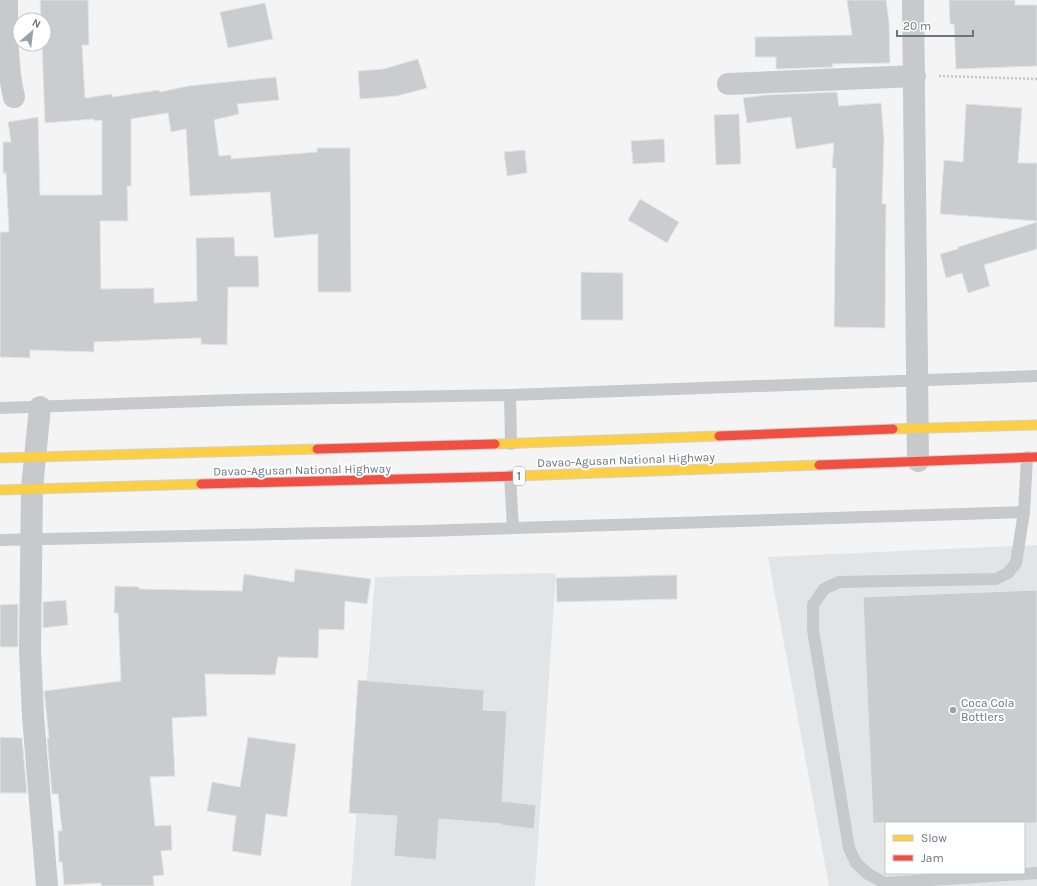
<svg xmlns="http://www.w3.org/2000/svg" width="1037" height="886" viewBox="0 0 1037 886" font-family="Karla,sans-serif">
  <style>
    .built { fill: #e3e4e5; fill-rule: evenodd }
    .building { fill: #cbcccd; stroke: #e4e4e4 }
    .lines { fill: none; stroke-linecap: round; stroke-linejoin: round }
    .slow-casing { stroke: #d0d1d1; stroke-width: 11 }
    .jam-casing { stroke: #d0d1d1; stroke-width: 11 }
    .path { stroke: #c5c6c7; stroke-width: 2.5; stroke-dasharray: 2 2; stroke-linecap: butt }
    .lane { stroke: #c7c9ca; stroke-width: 12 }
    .street { stroke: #c7c9ca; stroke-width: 22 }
    .slow { stroke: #ffcf43; stroke-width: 9 }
    .jam { stroke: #f24e42; stroke-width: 9 }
    .poi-dot { fill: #99a2a9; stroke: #fff; stroke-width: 1.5 }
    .labels { text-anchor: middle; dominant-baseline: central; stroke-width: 4; stroke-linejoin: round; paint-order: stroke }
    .shield { fill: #fff; stroke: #959fa6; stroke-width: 1 }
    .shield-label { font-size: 11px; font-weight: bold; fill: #687680 }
    .street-label { font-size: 12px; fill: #687680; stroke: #fff }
    .poi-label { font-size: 12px; fill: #687680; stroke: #fff; text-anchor: start }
  </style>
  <rect width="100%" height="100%" fill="#f4f4f4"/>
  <g class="built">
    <path d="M 1037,545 L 1037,886 L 829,886 L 768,557 ZM 886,823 L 1024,823 L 1024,873 L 886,873 Z"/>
    <path d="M 556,573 L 535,886 L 351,886 L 375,577 Z"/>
  </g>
  <g class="building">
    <path d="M 40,0 L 88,0 L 89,45 L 82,45 L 85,98 L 112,94 L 112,97 L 159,90 L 160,92 L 188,86 L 276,77 L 279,100 L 237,104 L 239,114 L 214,120 L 219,156 L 231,155 L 231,159 L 317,152 L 317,148 L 350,148 L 351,292 L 318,292 L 318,234 L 274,238 L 270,192 L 190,196 L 186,129 L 171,132 L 168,113 L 131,119 L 131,186 L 127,186 L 128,221 L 100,221 L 101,289 L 154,288 L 154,303 L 197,301 L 196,238 L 234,237 L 235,256 L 258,256 L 259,287 L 228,287 L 227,345 L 201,344 L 201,338 L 94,342 L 94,352 L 30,350 L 30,358 L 0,357 L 0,232 L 9,232 L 6,173 L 3,173 L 3,142 L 11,142 L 8,122 L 38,117 L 40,195 L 102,195 L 102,120 L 94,121 L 94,119 L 45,123 L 42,45 L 27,45 L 27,44 L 44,44 L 44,20 L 27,20 L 41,19 Z"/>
    <path d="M 847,0 L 886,0 L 889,22 L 890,63 L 832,64 L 833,67 L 776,69 L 776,57 L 755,57 L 755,37 L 852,35 Z"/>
    <path d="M 949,0 L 1015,0 L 1015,5 L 1037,5 L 1037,66 L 956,69 L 954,24 L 950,24 Z"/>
    <path d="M 265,3 L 273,39 L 228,48 L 220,12 Z"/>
    <path d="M 418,59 L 427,88 L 397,96 L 360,99 L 358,71 L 383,69 Z"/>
    <path d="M 837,92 L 839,106 L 881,103 L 884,139 L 882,204 L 886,204 L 885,328 L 834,327 L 836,168 L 832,168 L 834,143 L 796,149 L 791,117 L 747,123 L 743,98 L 766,95 Z"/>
    <path d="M 966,104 L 1022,108 L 1018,163 L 1037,163 L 1037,221 L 940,214 L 944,160 L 963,162 Z"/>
    <path d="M 739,114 L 741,164 L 716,165 L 714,115 Z"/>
    <path d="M 664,139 L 665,162 L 633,164 L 631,141 Z"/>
    <path d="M 525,150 L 527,173 L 507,176 L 504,152 Z"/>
    <path d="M 640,199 L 679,222 L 667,243 L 628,220 Z"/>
    <path d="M 1037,222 L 1037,249 L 984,265 L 990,286 L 968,293 L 962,273 L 946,278 L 940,254 L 958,249 L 958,247 Z"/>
    <path d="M 581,272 L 623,273 L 623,320 L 581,320 Z"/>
    <path d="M 295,569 L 371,579 L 367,604 L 345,601 L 344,630 L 319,629 L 318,658 L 278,657 L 275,675 L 205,674 L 207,716 L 172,718 L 175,776 L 150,777 L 155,826 L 171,825 L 172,850 L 161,851 L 164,875 L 153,876 L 154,886 L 101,886 L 101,883 L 64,885 L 62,862 L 59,862 L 58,831 L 62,831 L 58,794 L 52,794 L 47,738 L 49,738 L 44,691 L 121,681 L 118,613 L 114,613 L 115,586 L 139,587 L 139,589 L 242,591 L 244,574 L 294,582 Z"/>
    <path d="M 677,575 L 677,599 L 557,602 L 556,578 Z"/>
    <path d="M 1037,590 L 1037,823 L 873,823 L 863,597 Z"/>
    <path d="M 66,600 L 68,625 L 43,628 L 43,602 Z"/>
    <path d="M 18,604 L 18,647 L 0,647 L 0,605 Z"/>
    <path d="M 358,680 L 484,690 L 483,710 L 507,711 L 502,801 L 536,805 L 534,829 L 501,825 L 502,824 L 439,819 L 436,860 L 394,856 L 397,816 L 349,813 Z"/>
    <path d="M 0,737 L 22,738 L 27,793 L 0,793 Z"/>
    <path d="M 248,737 L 296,744 L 287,817 L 266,814 L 261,856 L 232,851 L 236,816 L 207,811 L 212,782 L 240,787 Z"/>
  </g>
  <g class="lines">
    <g class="slow-casing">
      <g id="slow">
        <path d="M 893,429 L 1037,425"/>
        <path d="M 495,444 L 719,436"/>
        <path d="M 0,458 L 317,449"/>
        <path d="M 516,476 L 819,465"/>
        <path d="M 0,490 L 201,484"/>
      </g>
    </g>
    <g class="jam-casing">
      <g id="jam">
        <path d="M 719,436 L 893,429"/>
        <path d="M 317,449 L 495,444"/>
        <path d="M 819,465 L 1037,457"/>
        <path d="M 201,484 L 516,476"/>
      </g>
    </g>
    <path class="path" d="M 939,76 L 1037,79"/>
    <g class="lane">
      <path d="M 510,395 L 511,444"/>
      <path d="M 0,408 L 233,400 L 510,395 L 1037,376"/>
      <path d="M 1027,457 L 1024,512 L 1016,563 L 1008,573 L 996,579 L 839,582 L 824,589 L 813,605 L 813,630 L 849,848 L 856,863 L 868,874 L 885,883 L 1037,873"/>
      <path d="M 510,476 L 513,528"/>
      <path d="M 0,540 L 424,531 L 1024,512"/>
    </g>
    <g class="street">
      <path d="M 7,0 C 7,29 7,69 14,97"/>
      <path d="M 913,0 L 918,461"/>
      <path d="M 728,84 L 915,76"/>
      <path d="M 40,407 L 32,488 L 30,651 L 33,716 L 47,886"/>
    </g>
    <use href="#slow" class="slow"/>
    <use href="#jam" class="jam"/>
  </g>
  <circle class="poi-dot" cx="953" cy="710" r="4"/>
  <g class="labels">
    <rect class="shield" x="513" y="467" width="12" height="18" rx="3"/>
    <g class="shield-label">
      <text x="519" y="476">1</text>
    </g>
    <g class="street-label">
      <text transform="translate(626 460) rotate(-2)">Davao-Agusan National Highway</text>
      <text transform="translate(302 470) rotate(-1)">Davao-Agusan National Highway</text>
    </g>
    <g class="poi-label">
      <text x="961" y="703">Coca Cola<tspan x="961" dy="14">Bottlers</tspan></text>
    </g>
  </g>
  <rect x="885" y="822" width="140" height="52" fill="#ffffff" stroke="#c3c8cc"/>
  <rect x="893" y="835" width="20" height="6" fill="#ffcf43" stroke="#c3c8cc"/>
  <text x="921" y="842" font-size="12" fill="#687680">Slow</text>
  <rect x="893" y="855" width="20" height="6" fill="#f24e42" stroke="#c3c8cc"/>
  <text x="921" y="862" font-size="12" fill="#687680">Jam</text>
  <g transform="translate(32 32) rotate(28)"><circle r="19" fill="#ffffff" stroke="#c3c8cc"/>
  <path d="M0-3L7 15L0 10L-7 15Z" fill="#99a2a9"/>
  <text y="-6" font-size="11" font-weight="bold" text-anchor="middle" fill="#687680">N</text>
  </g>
  <path d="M897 30v6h76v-6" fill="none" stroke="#687680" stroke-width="2"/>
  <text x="903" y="30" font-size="12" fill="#687680" stroke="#ffffff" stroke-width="3" paint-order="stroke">20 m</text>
</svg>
